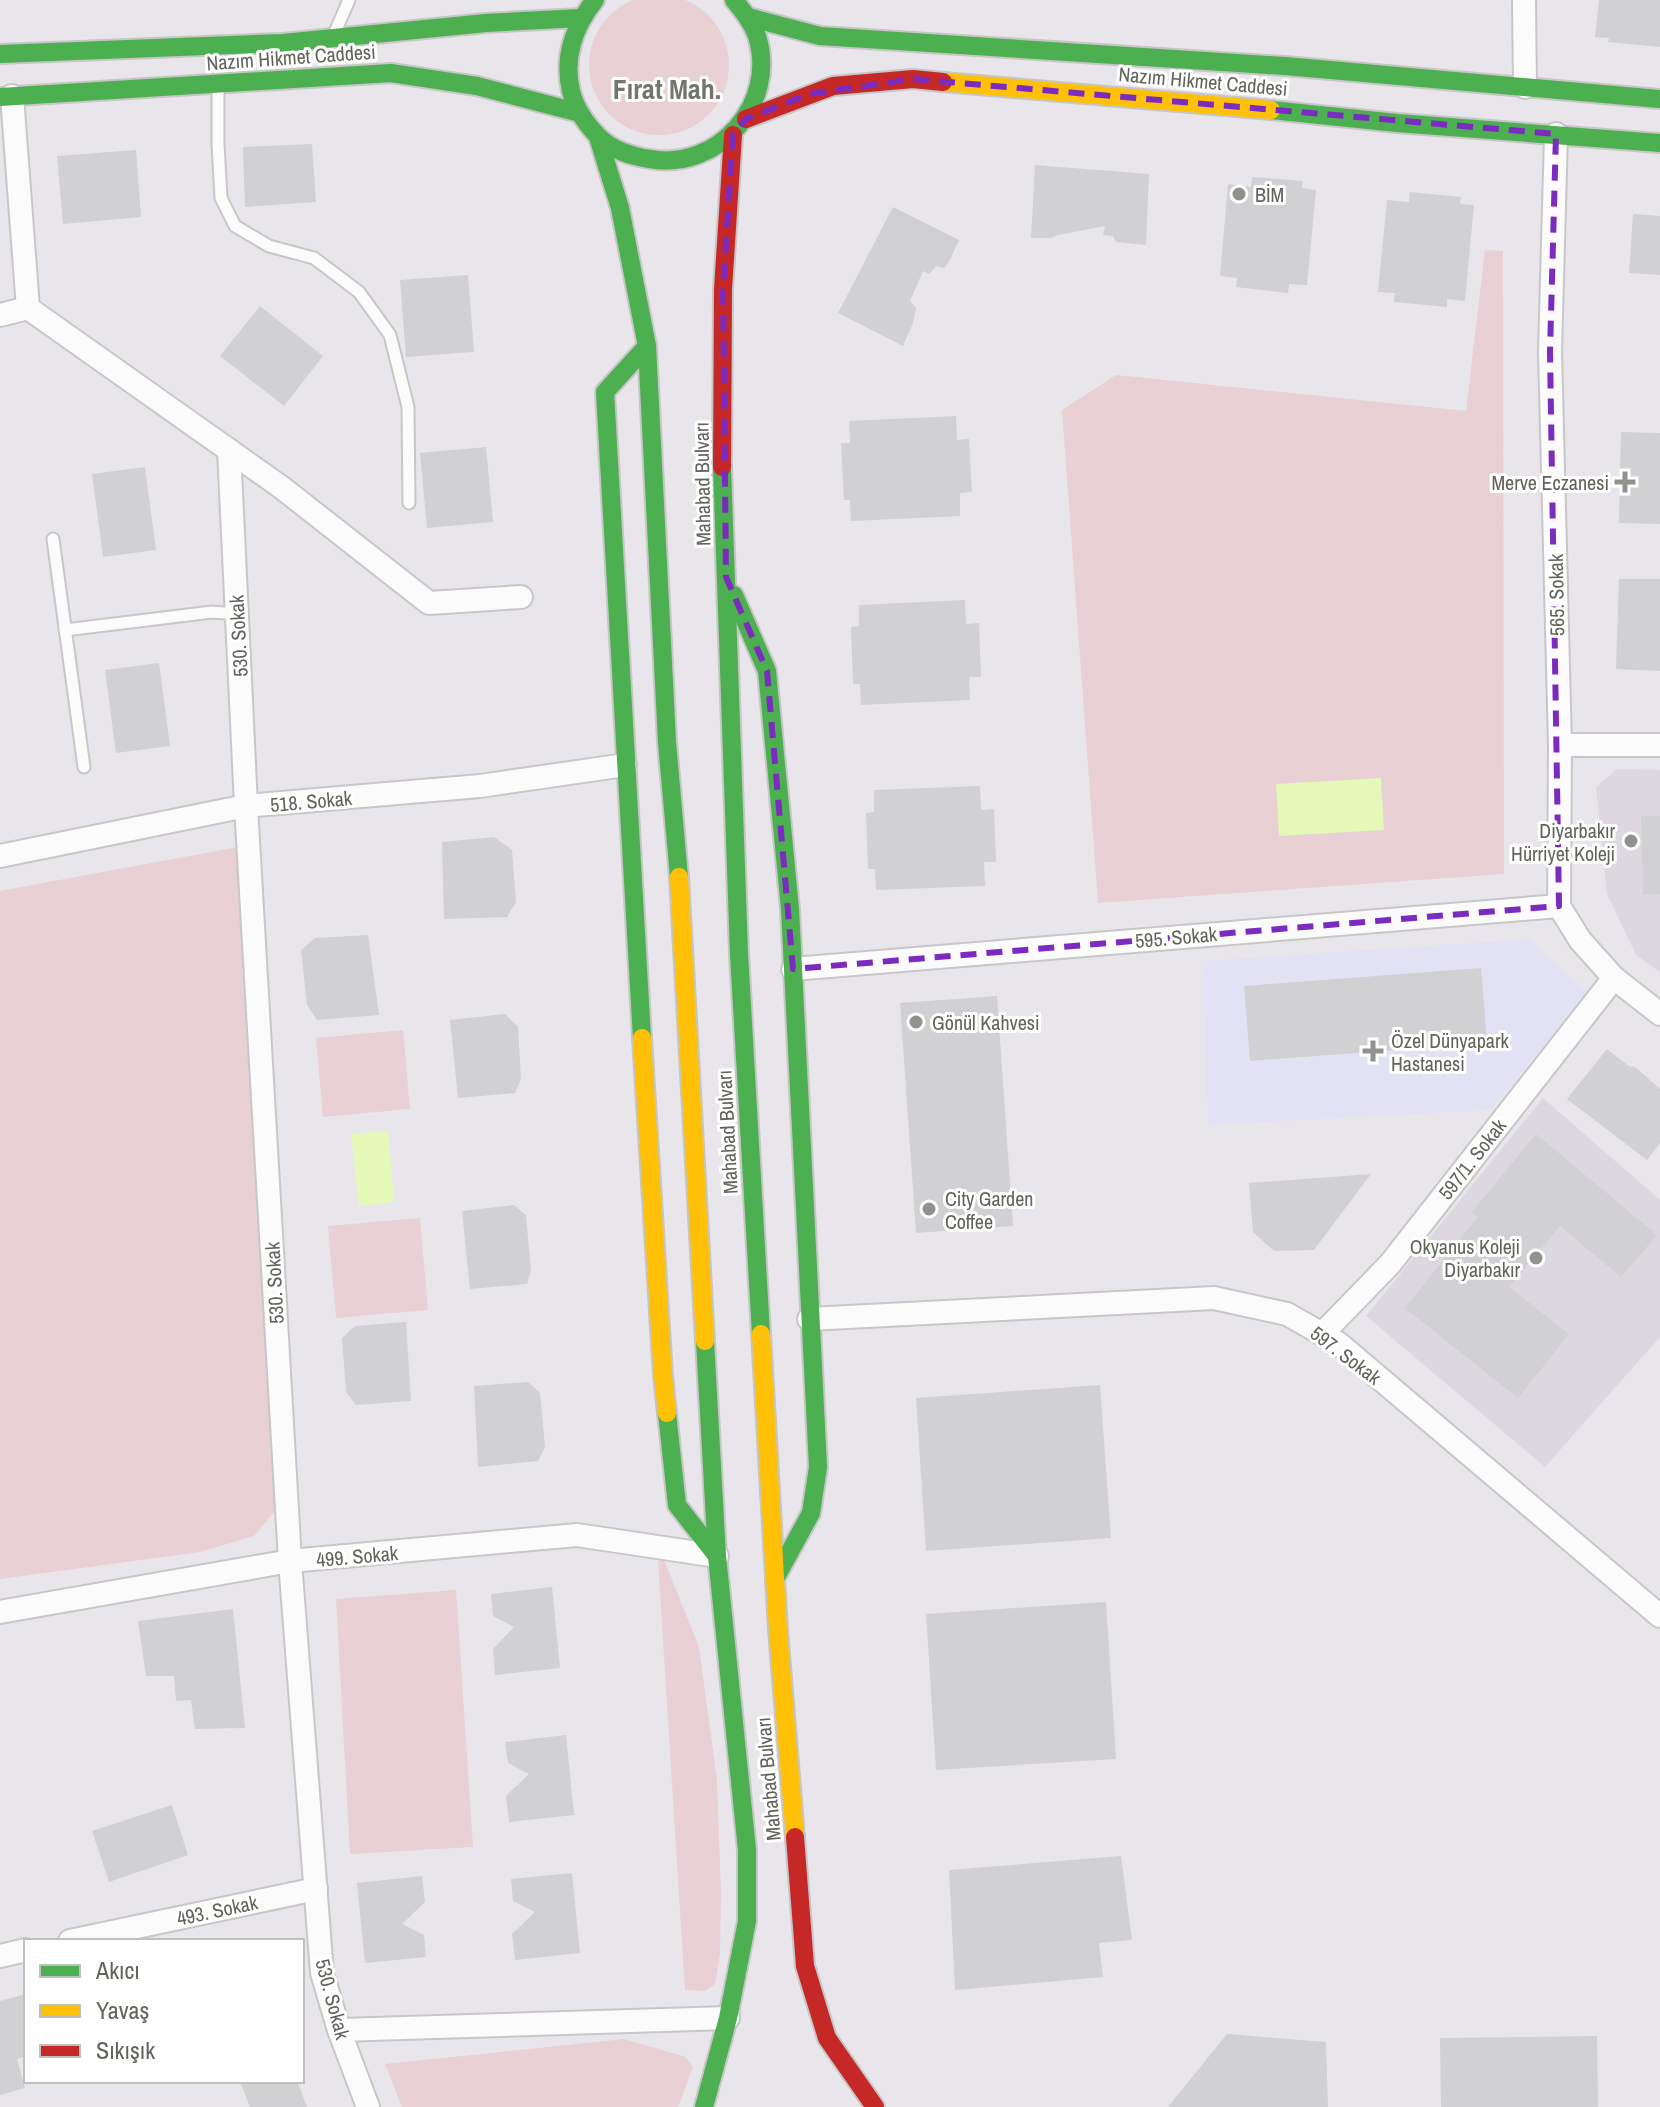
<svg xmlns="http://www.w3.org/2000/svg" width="1660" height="2107" viewBox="0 0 1660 2107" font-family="'Archivo Narrow',sans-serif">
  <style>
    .education { fill: #ddd7df }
    .medical { fill: #e3e2f4 }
    .green { fill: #e8d0d5 }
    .water { fill: #e4f8b8 }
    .building { fill: #d1d0d3 }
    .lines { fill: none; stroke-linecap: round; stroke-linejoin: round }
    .lane-casing { stroke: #c6c7c6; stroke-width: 15 }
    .street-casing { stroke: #c6c7c6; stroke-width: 26 }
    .fast-casing { stroke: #c6c6c6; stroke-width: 22 }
    .slow-casing { stroke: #c6c6c6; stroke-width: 22 }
    .jam-casing { stroke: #c6c6c6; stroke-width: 22 }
    .lane { stroke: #fcfbfc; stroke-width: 11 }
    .street { stroke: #fcfbfc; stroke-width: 22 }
    .fast { stroke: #4caf50; stroke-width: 18 }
    .slow { stroke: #ffc107; stroke-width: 18 }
    .jam { stroke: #c62828; stroke-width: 18 }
    .marked { fill: none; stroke: #7b2cbf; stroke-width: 6; stroke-dasharray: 16 10; stroke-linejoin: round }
    .poi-dot { fill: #90928d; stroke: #fff; stroke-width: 3 }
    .labels { text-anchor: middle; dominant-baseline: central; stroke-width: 6; stroke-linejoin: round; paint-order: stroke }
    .street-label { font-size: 20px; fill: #60645b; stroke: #fff }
    .poi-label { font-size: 20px; fill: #60645b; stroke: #fff; text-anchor: start }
    .district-label { font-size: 28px; font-weight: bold; fill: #72766c; stroke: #fff }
  </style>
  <rect width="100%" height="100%" fill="#e9e6eb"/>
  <g class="education">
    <path d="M 1617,769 L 1660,770 L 1660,972 L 1636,955 L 1607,894 L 1596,787 Z"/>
    <path d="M 1543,1098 L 1660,1200 L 1660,1337 L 1545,1467 L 1366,1316 Z"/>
  </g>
  <path class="medical" d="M 1529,939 L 1588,992 L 1491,1110 L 1208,1125 L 1203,961 Z"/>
  <g class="green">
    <circle cx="659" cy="65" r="70"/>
    <path d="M 1485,250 L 1503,251 L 1504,874 L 1098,903 L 1062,410 L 1116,375 L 1466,411 Z"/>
    <path d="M 238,847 L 275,1511 L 254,1536 L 200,1552 L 0,1579 L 0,891 Z"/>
    <path d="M 403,1030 L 410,1109 L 323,1117 L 316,1038 Z"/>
    <path d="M 420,1218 L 428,1310 L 336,1318 L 328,1226 Z"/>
    <path d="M 664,1560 L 699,1647 L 717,1780 L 721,1894 L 720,1954 L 715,1984 L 705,1991 L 685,1990 L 658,1561 Z"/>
    <path d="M 456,1590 L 473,1847 L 350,1854 L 336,1599 Z"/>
    <path d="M 624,2039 L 686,2057 L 693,2067 L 678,2107 L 402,2107 L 385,2064 Z"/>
  </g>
  <g class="water">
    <path d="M 1381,778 L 1384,830 L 1279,836 L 1276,784 Z"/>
    <path d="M 388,1131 L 394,1202 L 359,1206 L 351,1134 Z"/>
  </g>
  <g class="building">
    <path d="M 1599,0 L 1660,0 L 1660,47 L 1608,42 L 1609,38 L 1595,37 Z"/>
    <path d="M 312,144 L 316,202 L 245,207 L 243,147 Z"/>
    <path d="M 136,150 L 141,217 L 63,224 L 57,156 Z"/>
    <path d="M 1035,165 L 1149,174 L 1146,245 L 1116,242 L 1113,236 L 1103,235 L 1105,226 L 1058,235 L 1051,238 L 1031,238 Z"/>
    <path d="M 1252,177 L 1303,181 L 1302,188 L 1316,190 L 1307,285 L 1289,284 L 1288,293 L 1236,287 L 1237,278 L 1220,276 L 1228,184 L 1251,187 Z"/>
    <path d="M 1410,192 L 1461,197 L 1460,204 L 1474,205 L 1465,301 L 1447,299 L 1447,307 L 1394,302 L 1395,293 L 1378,292 L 1387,200 L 1409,202 Z"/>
    <path d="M 893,207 L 959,240 L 950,260 L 944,268 L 936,266 L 929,274 L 923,271 L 910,301 L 916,308 L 913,323 L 903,346 L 838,313 Z"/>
    <path d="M 1633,214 L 1660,216 L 1660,275 L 1629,273 Z"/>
    <path d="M 468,275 L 474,352 L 406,357 L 400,280 Z"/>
    <path d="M 260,306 L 323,356 L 284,406 L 220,356 Z"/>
    <path d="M 956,416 L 957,440 L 969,439 L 972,492 L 960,493 L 960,516 L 851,521 L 850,500 L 844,500 L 841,443 L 850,443 L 849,421 Z"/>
    <path d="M 1621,432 L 1660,433 L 1660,524 L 1619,523 Z"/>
    <path d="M 486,447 L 493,522 L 427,528 L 420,453 Z"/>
    <path d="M 145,467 L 156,550 L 103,557 L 92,474 Z"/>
    <path d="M 1619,579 L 1660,579 L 1660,671 L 1616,669 Z"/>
    <path d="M 965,600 L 966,624 L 979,623 L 981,677 L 969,677 L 970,700 L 861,705 L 860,684 L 853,684 L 851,627 L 859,626 L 859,605 Z"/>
    <path d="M 159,663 L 170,746 L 116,753 L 105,670 Z"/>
    <path d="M 980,786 L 981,810 L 994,809 L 996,862 L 984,862 L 985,886 L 876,890 L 875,869 L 868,869 L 866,813 L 874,812 L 874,790 Z"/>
    <path d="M 1641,816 L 1660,816 L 1660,894 L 1643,895 Z"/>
    <path d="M 494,837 L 512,850 L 516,902 L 507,917 L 444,919 L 442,842 Z"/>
    <path d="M 368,935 L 379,1015 L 317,1020 L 307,1005 L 301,950 L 315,938 Z"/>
    <path d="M 1481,968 L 1487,1043 L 1250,1061 L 1244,986 Z"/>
    <path d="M 997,996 L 1013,1226 L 916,1233 L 900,1003 Z"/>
    <path d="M 505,1014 L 518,1027 L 521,1079 L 515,1093 L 458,1098 L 450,1020 Z"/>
    <path d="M 1607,1049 L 1630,1067 L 1634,1066 L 1660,1089 L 1660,1143 L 1647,1160 L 1567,1099 Z"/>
    <path d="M 1536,1134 L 1657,1235 L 1621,1277 L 1560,1226 L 1509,1287 L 1569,1334 L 1518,1398 L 1405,1308 L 1478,1217 L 1472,1212 Z"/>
    <path d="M 1371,1174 L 1314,1250 L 1274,1251 L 1253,1232 L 1249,1183 Z"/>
    <path d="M 514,1205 L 526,1215 L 531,1271 L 527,1284 L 470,1289 L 462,1211 Z"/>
    <path d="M 406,1322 L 411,1401 L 356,1405 L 346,1392 L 342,1338 L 355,1326 Z"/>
    <path d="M 528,1382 L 540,1393 L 545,1447 L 538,1461 L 478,1467 L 474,1386 Z"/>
    <path d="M 1100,1385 L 1111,1538 L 926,1551 L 916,1398 Z"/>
    <path d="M 552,1587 L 560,1668 L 495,1675 L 493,1649 L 514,1627 L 493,1616 L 491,1594 Z"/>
    <path d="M 1106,1602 L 1116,1759 L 936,1770 L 926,1614 Z"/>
    <path d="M 233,1609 L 245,1728 L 195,1729 L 191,1700 L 176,1701 L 174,1676 L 146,1676 L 138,1621 Z"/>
    <path d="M 566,1735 L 574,1815 L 509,1822 L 506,1796 L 529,1774 L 508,1763 L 505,1742 Z"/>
    <path d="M 172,1805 L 188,1855 L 109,1882 L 92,1831 Z"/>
    <path d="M 1121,1856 L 1132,1940 L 1099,1943 L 1103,1977 L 955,1990 L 949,1870 Z"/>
    <path d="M 572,1873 L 580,1953 L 515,1960 L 512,1934 L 535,1912 L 513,1901 L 511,1879 Z"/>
    <path d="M 422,1876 L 425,1902 L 402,1924 L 424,1935 L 426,1957 L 365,1963 L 357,1883 Z"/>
    <path d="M 26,1994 L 26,2056 L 17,2059 L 25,2088 L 0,2095 L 0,2001 Z"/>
    <path d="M 1227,2034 L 1326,2042 L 1328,2107 L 1168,2107 Z"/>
    <path d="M 1597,2036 L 1598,2107 L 1441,2107 L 1440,2038 Z"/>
    <path d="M 240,2081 L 297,2081 L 307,2107 L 250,2107 Z"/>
  </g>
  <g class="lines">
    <g class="lane-casing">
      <g id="lane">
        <path d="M 335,32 L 349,0"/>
        <path d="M 218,87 L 218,144 L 221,198 L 235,226 L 269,246 L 314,258 L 359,292 L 390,335 L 408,407 L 409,503"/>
        <path d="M 53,539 L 84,767"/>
        <path d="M 65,630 L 212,612 L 237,614"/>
      </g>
    </g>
    <g class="street-casing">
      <g id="street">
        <path d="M 1524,0 L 1525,87"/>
        <path d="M 12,96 L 28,308 L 281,487 L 429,603 L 521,597"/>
        <path d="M 1556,134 L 1550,352 L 1560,745 L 1559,906 L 1580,940 L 1614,978 L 1660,1014"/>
        <path d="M 0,315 L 28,308"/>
        <path d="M 229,450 L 246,806 L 290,1561 L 322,1973 L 339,2030 L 368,2107"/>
        <path d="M 1560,745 L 1660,745"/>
        <path d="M 0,856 L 246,806 L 480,786 L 625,765"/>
        <path d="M 793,969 L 1559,906"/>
        <path d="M 809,1319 L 1214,1298 L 1287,1314 L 1338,1343 L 1660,1616"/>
        <path d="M 1322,1334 L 1390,1264 L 1614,978"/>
        <path d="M 0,1612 L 290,1561 L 577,1535 L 717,1556"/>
        <path d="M 70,1941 L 316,1889"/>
        <path d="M 0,1956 L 26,1950"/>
        <path d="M 339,2030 L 728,2018"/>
      </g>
    </g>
    <g class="fast-casing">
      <g id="fast">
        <path d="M 595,0 C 574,26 563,58 571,91 C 575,108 587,126 600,138 C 614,151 631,156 650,159 C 719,171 778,103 757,36 C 752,22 743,11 734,0"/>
        <path d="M 748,17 L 820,36 L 1285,66 L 1660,99"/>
        <path d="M 0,54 L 283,43 L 486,23 L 581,18"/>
        <path d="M 0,97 L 391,73 L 477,86 L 580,113"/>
        <path d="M 1271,110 L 1397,123 L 1660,143"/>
        <path d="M 598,137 L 620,208 L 647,346 L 667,742 L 679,877"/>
        <path d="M 722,467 L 739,954 L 761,1334"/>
        <path d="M 734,595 L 767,671 L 790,909 L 818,1467 L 811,1513 L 775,1579"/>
        <path d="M 642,1038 L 605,392 L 647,346"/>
        <path d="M 667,1413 L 677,1505 L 717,1556"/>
        <path d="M 704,2107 L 728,2018 L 747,1921 L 747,1850 L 717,1556 L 705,1341"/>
      </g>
    </g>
    <g class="slow-casing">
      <g id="slow">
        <path d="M 943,82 L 1271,110"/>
        <path d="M 679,877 L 705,1341"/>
        <path d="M 642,1038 L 663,1376 L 667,1413"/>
        <path d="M 761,1334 L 778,1630 L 795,1837"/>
      </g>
    </g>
    <g class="jam-casing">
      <g id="jam">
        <path d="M 746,119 L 833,86 L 913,79 L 943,82"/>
        <path d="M 722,467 L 723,289 L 733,135"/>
        <path d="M 795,1837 L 805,1966 L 827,2038 L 875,2107"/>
      </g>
    </g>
    <use href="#lane" class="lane"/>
    <use href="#street" class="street"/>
    <use href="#fast" class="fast"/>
    <use href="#slow" class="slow"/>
    <use href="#jam" class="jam"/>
  </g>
  <path class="marked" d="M 913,79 L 1556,134 L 1550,352 L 1559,906 L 793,969 L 767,671 L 726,577 L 723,289 L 733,135 L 746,119 L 809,94 Z"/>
  <g class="poi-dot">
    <circle cx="1239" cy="194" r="8"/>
    <path d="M1621 470h8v8h8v8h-8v8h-8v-8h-8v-8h8z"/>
    <circle cx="1631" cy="841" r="8"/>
    <circle cx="916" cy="1022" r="8"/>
    <path d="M1369 1039h8v8h8v8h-8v8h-8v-8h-8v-8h8z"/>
    <circle cx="929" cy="1209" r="8"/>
    <circle cx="1536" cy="1258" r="8"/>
  </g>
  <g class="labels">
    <g class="street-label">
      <text transform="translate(291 57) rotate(-4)">Nazım Hikmet Caddesi</text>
      <text transform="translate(1203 81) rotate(5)">Nazım Hikmet Caddesi</text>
      <text transform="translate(702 484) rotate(-91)">Mahabad Bulvarı</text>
      <text transform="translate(1556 595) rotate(-91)">565. Sokak</text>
      <text transform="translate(238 636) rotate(-93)">530. Sokak</text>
      <text transform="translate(311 801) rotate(-5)">518. Sokak</text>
      <text transform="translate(1176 937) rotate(-5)">595. Sokak</text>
      <text transform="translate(727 1132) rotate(-93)">Mahabad Bulvarı</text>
      <text transform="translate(1472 1159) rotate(-52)">597/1. Sokak</text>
      <text transform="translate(274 1283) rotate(-93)">530. Sokak</text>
      <text transform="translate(1346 1355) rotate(37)">597. Sokak</text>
      <text transform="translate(357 1556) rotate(-5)">499. Sokak</text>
      <text transform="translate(768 1779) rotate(-95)">Mahabad Bulvarı</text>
      <text transform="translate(217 1910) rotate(-12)">493. Sokak</text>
      <text transform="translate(333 1999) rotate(75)">530. Sokak</text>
    </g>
    <g class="poi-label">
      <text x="1255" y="194">BİM</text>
      <text x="1609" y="482" text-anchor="end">Merve Eczanesi</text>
      <text x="1615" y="830" text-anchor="end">Diyarbakır<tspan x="1615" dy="23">Hürriyet Koleji</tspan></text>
      <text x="932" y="1022">Gönül Kahvesi</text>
      <text x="1391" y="1040">Özel Dünyapark<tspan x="1391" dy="23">Hastanesi</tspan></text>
      <text x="945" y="1198">City Garden<tspan x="945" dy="23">Coffee</tspan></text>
      <text x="1520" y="1246" text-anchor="end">Okyanus Koleji<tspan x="1520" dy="23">Diyarbakır</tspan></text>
    </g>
    <g class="district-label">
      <text x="667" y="89">Fırat Mah.</text>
    </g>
  </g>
  <rect x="24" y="1939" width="280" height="144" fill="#ffffff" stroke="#bfc1bd" stroke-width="2"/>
  <rect x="40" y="1965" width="40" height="12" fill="#4caf50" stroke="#bfc1bd" stroke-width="2"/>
  <text x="96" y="1979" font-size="24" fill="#60645b">Akıcı</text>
  <rect x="40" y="2005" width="40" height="12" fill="#ffc107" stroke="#bfc1bd" stroke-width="2"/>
  <text x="96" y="2019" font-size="24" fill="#60645b">Yavaş</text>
  <rect x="40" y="2045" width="40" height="12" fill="#c62828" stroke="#bfc1bd" stroke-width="2"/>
  <text x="96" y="2059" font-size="24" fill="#60645b">Sıkışık</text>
</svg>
